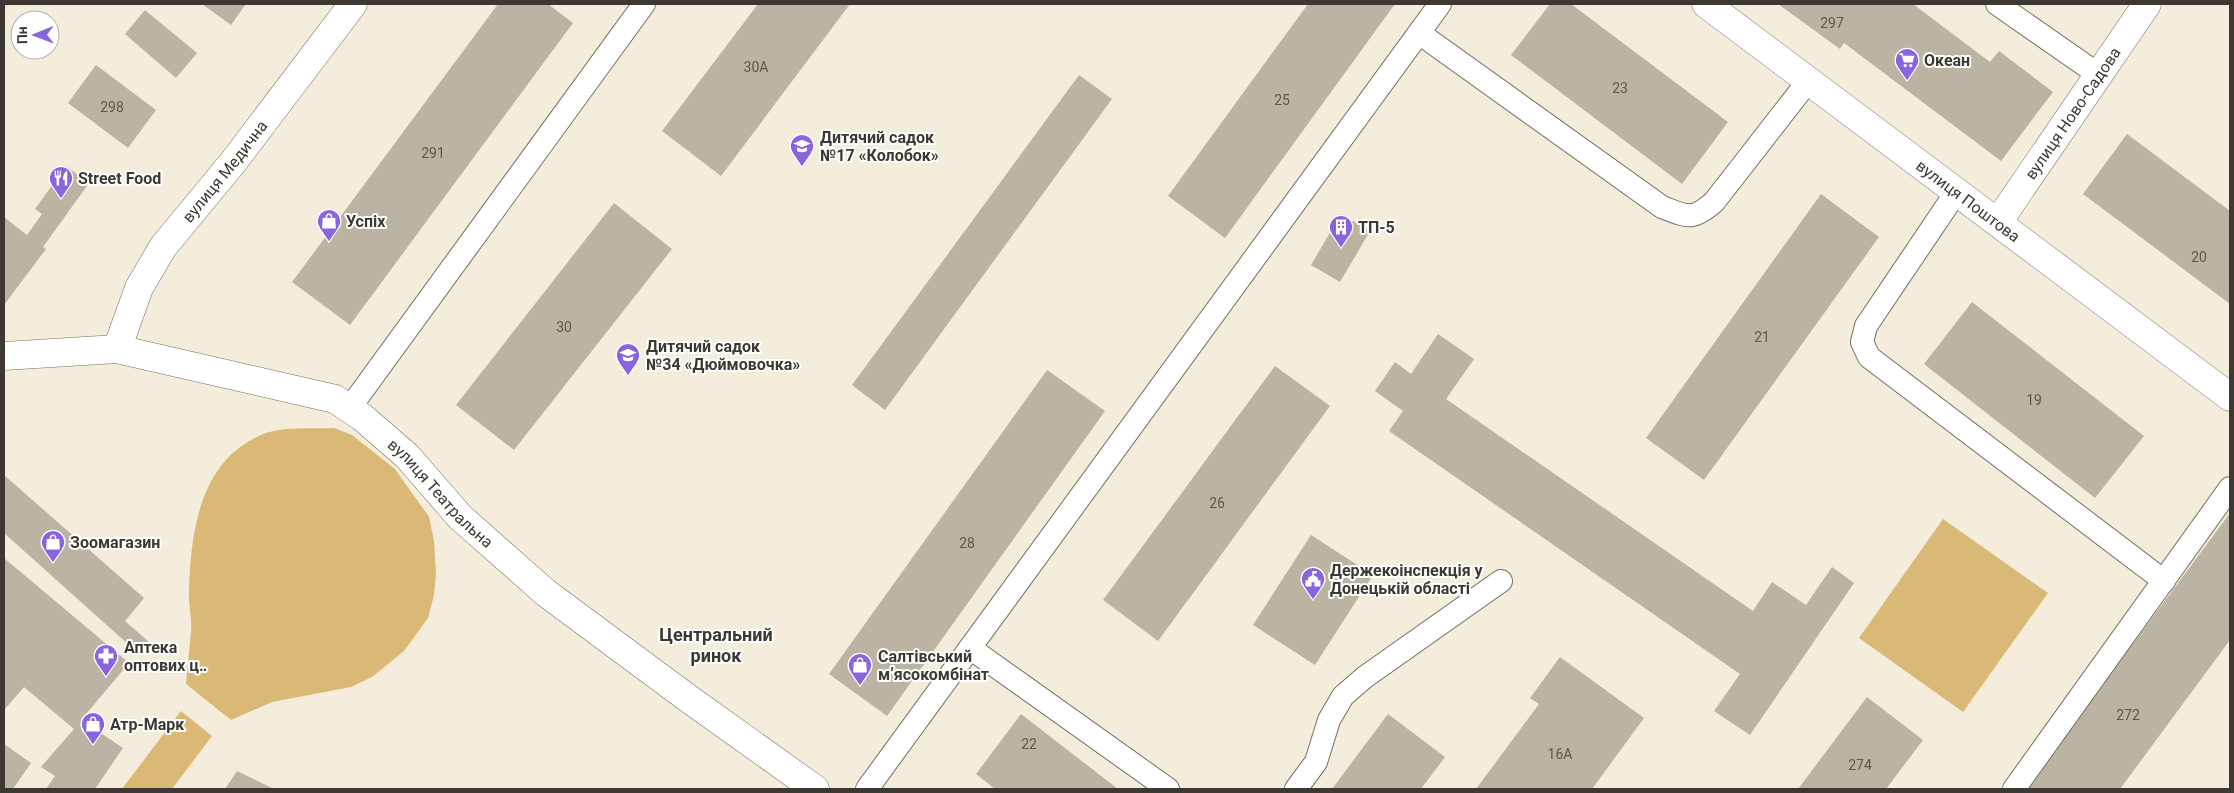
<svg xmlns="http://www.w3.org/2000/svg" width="2234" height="793" viewBox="0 0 2234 793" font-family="Roboto,sans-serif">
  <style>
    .green { fill: #d9b975 }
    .building { fill: #bcb4a3 }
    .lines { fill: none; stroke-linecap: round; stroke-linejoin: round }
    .lane-casing { stroke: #766e5e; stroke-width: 24 }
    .street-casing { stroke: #766e5e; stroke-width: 29 }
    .lane { stroke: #fff; stroke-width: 22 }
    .street { stroke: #fff; stroke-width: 28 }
    .labels { text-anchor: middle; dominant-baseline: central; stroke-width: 4; stroke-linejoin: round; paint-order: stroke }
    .number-label { font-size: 14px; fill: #5d584e }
    .poi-label { font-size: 16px; font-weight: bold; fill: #3d3932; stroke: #fff; text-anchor: start }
    .street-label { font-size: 16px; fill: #3d3932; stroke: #fff }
    .neighbourhood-label { font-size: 18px; font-weight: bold; fill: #3d3932; stroke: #fff }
  </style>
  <rect width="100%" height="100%" fill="#f5eddb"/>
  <g class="green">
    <path d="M 334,428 L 352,435 L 395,469 L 429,517 L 434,541 L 436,574 L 434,595 L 428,618 L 404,651 L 372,677 L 351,687 L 272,702 L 231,720 L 186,684 C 187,666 190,648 191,631 C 192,617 188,603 189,589 C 191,529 201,457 266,433 C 286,426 313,429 334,428 Z"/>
    <path d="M 1943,519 L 2048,593 L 1963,712 L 1859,638 Z"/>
    <path d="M 181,711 L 212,736 L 172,789 L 122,789 Z"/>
  </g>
  <g class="building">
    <path d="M 202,4 L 246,4 L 231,25 Z"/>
    <path d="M 498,4 L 548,4 L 573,23 L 350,325 L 292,282 Z"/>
    <path d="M 758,4 L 850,4 L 721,176 L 662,131 Z"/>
    <path d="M 1308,4 L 1395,4 L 1225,238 L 1168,196 Z"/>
    <path d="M 1550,4 L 1571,4 L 1728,122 L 1682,184 L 1511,55 Z"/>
    <path d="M 1778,4 L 1913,4 L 1990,62 L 1999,51 L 2053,92 L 2001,161 L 1844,43 L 1840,49 Z"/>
    <path d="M 145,10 L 197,53 L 176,78 L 125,34 Z"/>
    <path d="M 96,65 L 156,110 L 128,148 L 68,103 Z"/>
    <path d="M 1079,75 L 1112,99 L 885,410 L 852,385 Z"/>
    <path d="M 2127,134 L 2230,211 L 2230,304 L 2083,194 Z"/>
    <path d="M 66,166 L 89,183 L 43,247 L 46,249 L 4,305 L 4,217 L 27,235 L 42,214 L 35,209 Z"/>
    <path d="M 1821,194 L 1879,237 L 1704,480 L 1646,438 Z"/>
    <path d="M 614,203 L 672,249 L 514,450 L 456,405 Z"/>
    <path d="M 1341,214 L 1370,231 L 1340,282 L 1311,265 Z"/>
    <path d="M 1972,302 L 2144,436 L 2095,498 L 1924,364 Z"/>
    <path d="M 1438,334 L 1474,359 L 1446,399 L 1753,611 L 1772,582 L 1806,605 L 1832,567 L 1854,583 L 1750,735 L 1714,711 L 1740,674 L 1389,431 L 1403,411 L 1375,391 L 1395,362 L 1411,374 Z"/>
    <path d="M 1275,366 L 1330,406 L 1158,641 L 1103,600 Z"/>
    <path d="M 1047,370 L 1105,411 L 887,716 L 829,674 Z"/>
    <path d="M 4,475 L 144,598 L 125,621 L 149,642 L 139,654 L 4,533 Z"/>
    <path d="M 2230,513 L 2230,640 L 2120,789 L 2025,789 Z"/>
    <path d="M 1311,535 L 1373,575 L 1315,665 L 1253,625 Z"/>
    <path d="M 4,558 L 129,663 L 81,720 L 123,748 L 95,789 L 46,789 L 55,776 L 41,767 L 74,729 L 24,687 L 5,709 L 4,708 Z"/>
    <path d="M 1560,657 L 1644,718 L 1592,789 L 1476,789 L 1539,704 L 1530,698 Z"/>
    <path d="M 1867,697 L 1923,740 L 1886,789 L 1798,789 Z"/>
    <path d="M 1021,714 L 1118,789 L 995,789 L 976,774 Z"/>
    <path d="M 1388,714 L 1445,757 L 1421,789 L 1332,789 Z"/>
    <path d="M 4,744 L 31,763 L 13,789 L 4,789 Z"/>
    <path d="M 237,771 L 274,789 L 225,789 Z"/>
  </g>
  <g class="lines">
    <g class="lane-casing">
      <g id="lane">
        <path d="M 1997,4 L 2099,75"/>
        <path d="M 1419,33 L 1662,207 C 1688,217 1692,221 1714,202 L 1809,80"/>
        <path d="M 1957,191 L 1866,326 L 1862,342 L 1869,357 L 2164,581"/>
        <path d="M 349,409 L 644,4"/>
        <path d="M 970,648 L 1168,789"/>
        <path d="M 867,789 L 1440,4"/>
        <path d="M 1296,789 L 1316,762 L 1329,720 L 1343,696 L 1365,677 L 1501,581"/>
        <path d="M 2014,789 L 2230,488"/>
      </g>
    </g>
    <g class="street-casing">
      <g id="street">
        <path id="s1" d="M 1706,4 L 2230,397"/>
        <path id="s2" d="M 1998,222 L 2147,4"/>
        <path id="s3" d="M 117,349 L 139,288 L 163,247 L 234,161 L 353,4"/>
        <path id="s4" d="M 4,356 L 117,349 L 335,399 L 362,417 L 407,456 L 460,517 L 546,593 L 689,699 L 815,789"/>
      </g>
    </g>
    <use href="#lane" class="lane"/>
    <use href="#street" class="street"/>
  </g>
  <defs>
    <g id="supermarket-pin" transform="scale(1.25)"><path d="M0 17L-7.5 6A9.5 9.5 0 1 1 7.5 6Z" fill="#8a63de" stroke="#fff"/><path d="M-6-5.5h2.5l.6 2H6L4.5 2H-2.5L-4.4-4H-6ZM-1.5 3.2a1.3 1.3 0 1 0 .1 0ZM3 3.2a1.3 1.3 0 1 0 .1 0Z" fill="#fff"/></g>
    <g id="school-pin" transform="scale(1.25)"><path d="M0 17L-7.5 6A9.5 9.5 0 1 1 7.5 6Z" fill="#8a63de" stroke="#fff"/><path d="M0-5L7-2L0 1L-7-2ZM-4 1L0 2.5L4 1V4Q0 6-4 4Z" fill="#fff"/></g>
    <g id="restaurant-pin" transform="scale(1.25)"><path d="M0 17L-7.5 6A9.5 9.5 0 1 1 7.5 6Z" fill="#8a63de" stroke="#fff"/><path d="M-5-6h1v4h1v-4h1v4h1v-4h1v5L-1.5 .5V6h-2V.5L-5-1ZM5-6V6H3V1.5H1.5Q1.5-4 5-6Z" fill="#fff"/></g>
    <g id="shop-pin" transform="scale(1.25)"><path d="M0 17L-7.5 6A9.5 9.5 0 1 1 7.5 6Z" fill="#8a63de" stroke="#fff"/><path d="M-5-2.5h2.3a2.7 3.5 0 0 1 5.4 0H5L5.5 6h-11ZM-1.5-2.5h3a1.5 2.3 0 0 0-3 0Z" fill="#fff"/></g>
    <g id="building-pin" transform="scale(1.25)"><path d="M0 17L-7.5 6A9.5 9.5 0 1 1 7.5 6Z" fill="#8a63de" stroke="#fff"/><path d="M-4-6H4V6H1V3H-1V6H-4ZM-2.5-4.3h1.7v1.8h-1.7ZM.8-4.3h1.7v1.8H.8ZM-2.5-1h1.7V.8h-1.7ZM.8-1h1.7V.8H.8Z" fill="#fff"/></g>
    <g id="civic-pin" transform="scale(1.25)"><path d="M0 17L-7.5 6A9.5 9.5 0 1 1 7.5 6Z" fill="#8a63de" stroke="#fff"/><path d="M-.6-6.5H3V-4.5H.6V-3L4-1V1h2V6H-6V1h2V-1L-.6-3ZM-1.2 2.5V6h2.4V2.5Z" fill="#fff"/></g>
    <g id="pharmacy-pin" transform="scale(1.25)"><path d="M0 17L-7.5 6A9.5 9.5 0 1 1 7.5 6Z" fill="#8a63de" stroke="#fff"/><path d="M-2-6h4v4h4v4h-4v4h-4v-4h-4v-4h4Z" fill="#fff"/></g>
  </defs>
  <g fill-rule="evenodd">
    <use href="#supermarket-pin" x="1907" y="60"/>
    <use href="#school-pin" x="802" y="146"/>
    <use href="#restaurant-pin" x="61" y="178"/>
    <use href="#shop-pin" x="329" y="221"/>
    <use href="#building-pin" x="1341" y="227"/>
    <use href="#school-pin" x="628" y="355"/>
    <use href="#shop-pin" x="53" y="542"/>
    <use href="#civic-pin" x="1313" y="579"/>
    <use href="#pharmacy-pin" x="106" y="656"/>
    <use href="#shop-pin" x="860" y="665"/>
    <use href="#shop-pin" x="93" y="724"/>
  </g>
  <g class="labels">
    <g class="number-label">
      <text x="1832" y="23">297</text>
      <text x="756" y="67">30А</text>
      <text x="1620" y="88">23</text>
      <text x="1282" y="100">25</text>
      <text x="112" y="107">298</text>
      <text x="433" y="153">291</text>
      <text x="2199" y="257">20</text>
      <text x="564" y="327">30</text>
      <text x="1762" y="337">21</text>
      <text x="2034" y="400">19</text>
      <text x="1217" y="503">26</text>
      <text x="967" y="543">28</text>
      <text x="2128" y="715">272</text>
      <text x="1029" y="744">22</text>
      <text x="1560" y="754">16А</text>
      <text x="1860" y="765">274</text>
    </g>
    <g class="poi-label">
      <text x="1924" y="60">Океан</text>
      <text x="820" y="137">Дитячий садок<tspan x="820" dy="18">№17 «Колобок»</tspan></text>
      <text x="78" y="178">Street Food</text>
      <text x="346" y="221">Успіх</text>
      <text x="1358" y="227">ТП-5</text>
      <text x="646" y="346">Дитячий садок<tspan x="646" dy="18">№34 «Дюймовочка»</tspan></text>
      <text x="70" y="542">Зоомагазин</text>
      <text x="1330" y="570">Держекоінспекція у<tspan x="1330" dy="18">Донецькій області</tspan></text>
      <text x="124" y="647">Аптека<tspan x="124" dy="18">оптових ц‥</tspan></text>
      <text x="878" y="656">Салтівський<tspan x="878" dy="18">мʼясокомбінат</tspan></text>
      <text x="110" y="724">Атр-Марк</text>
    </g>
    <g class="street-label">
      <text stroke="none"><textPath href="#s2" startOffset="132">вулиця Ново-Садова</textPath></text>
      <text stroke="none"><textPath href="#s3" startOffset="210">вулиця Медична</textPath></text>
      <text stroke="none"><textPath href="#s1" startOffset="328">вулиця Поштова</textPath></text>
      <text stroke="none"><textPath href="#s4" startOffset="479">вулиця Театральна</textPath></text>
    </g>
    <g class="neighbourhood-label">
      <text x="716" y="634">Центральний<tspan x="716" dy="21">ринок</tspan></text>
    </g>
  </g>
  <rect width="2234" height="793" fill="none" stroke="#3d3932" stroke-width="10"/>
  <g transform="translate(35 35) rotate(269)"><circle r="24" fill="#ffffff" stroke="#b1b0ad"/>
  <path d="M0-4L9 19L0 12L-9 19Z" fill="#8a63de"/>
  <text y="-8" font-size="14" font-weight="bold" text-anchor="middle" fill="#3d3932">Пн</text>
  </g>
</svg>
